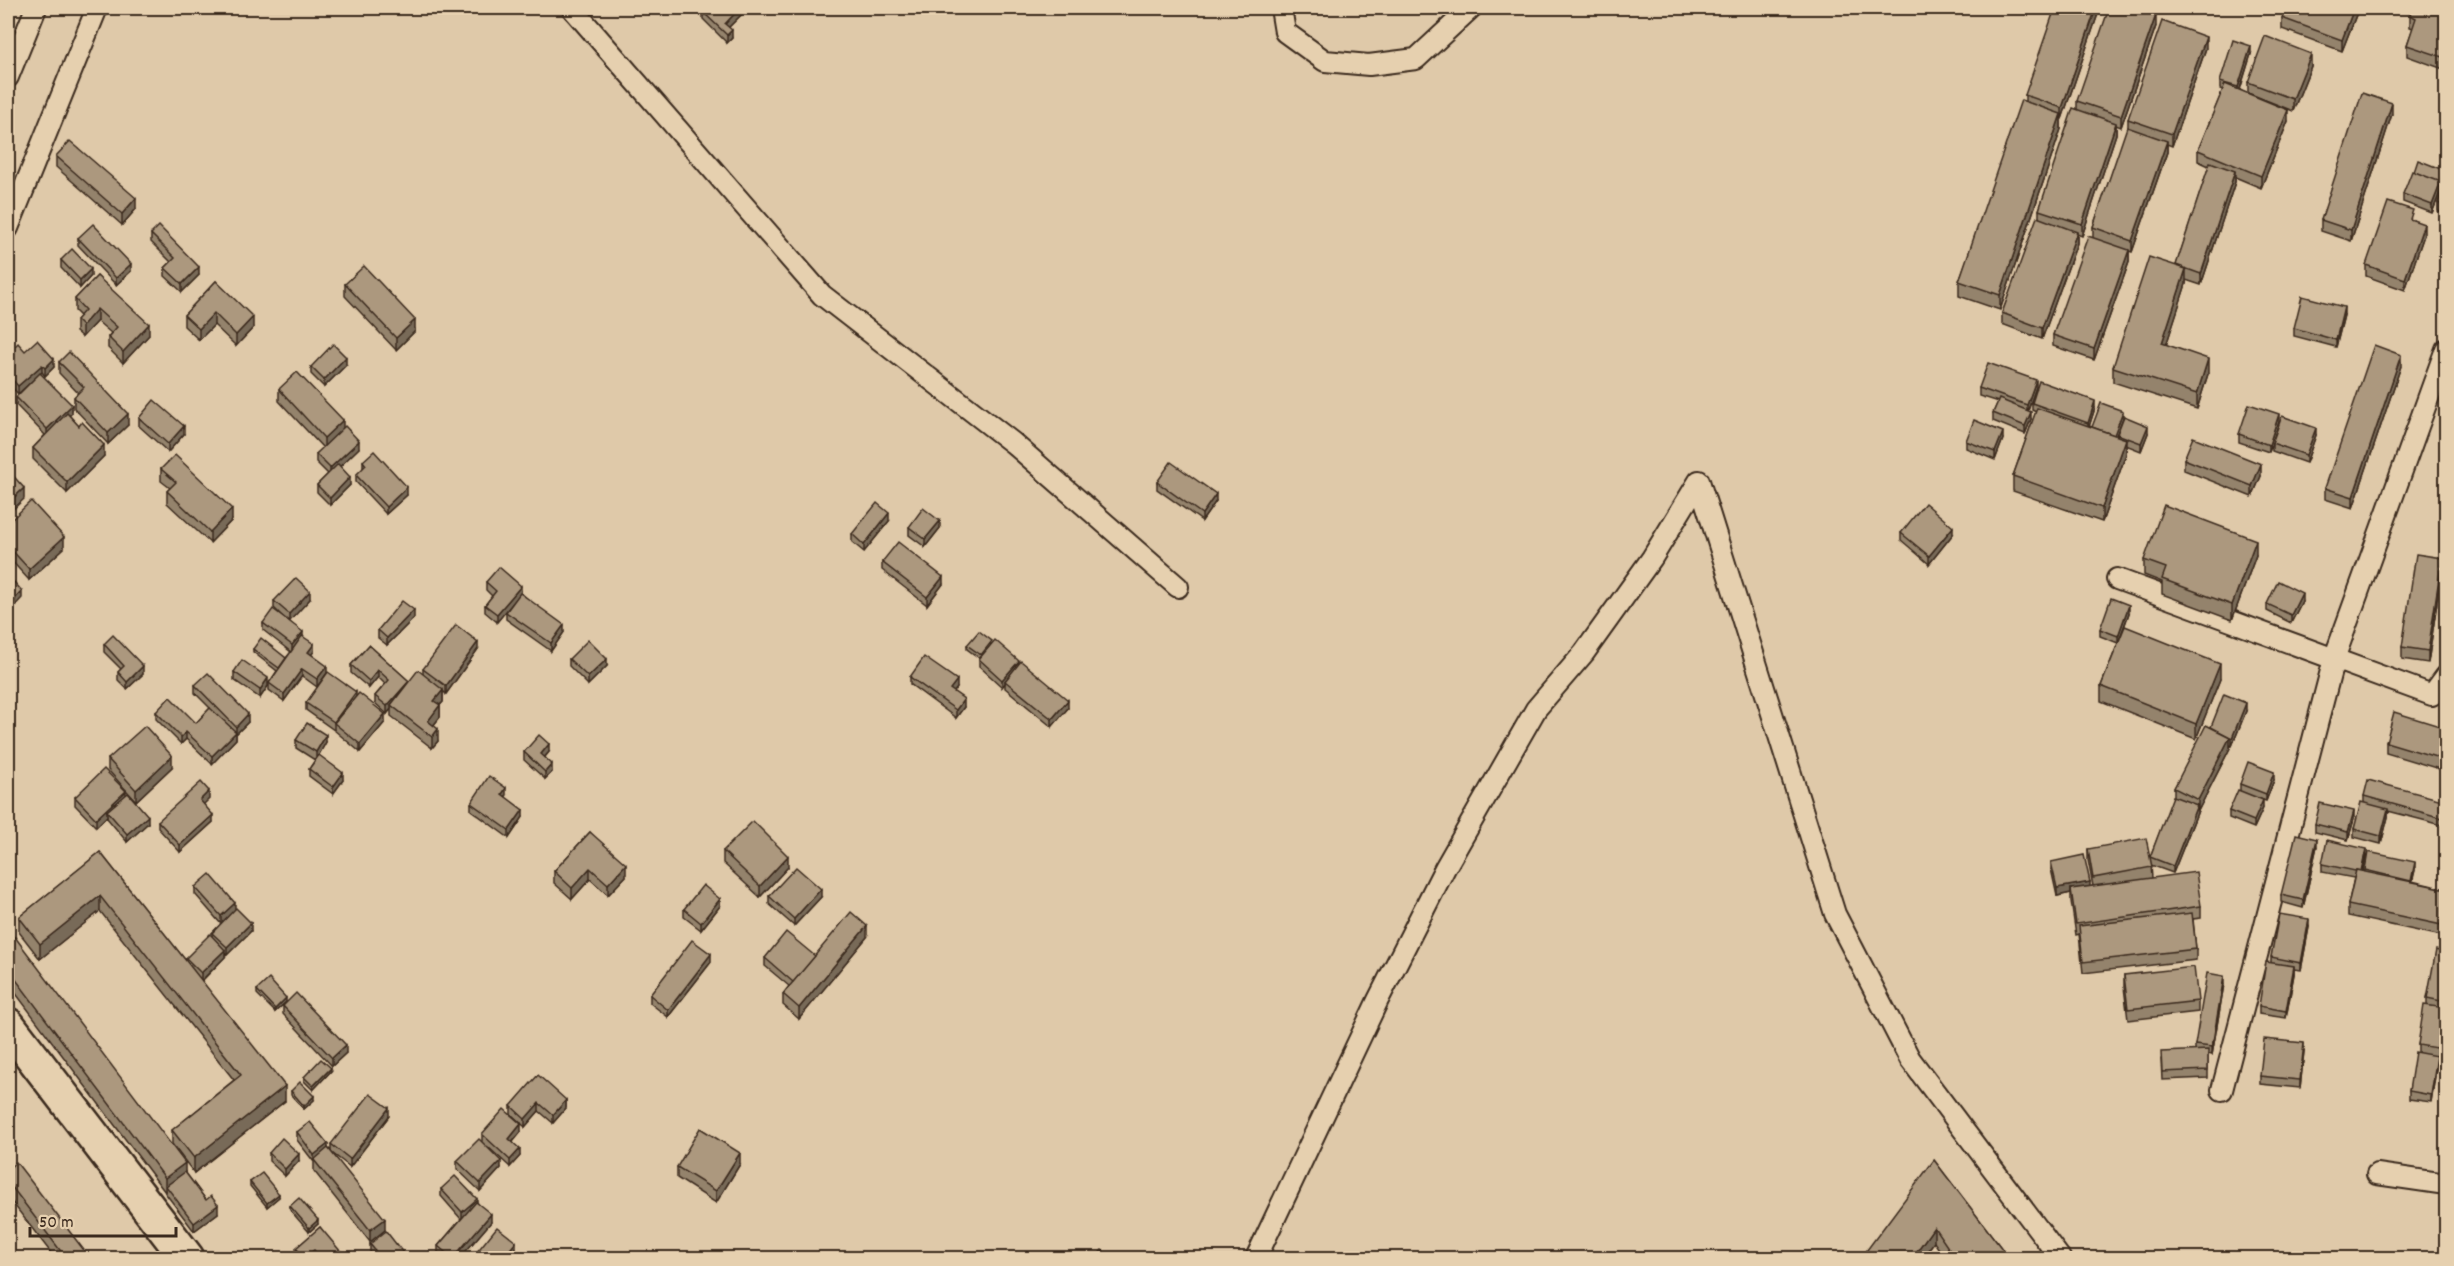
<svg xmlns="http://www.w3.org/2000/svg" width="2454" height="1266" viewBox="0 0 2454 1266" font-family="Dekko,sans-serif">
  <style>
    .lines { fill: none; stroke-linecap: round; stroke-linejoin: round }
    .minor-casing { stroke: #3b2a1e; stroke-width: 24 }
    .trunk-casing { stroke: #3b2a1e; stroke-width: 38 }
    .minor { stroke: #e6d0af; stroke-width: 20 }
    .trunk { stroke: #e6d0af; stroke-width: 33 }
    .wall { fill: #94836c; stroke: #3b2a1e; stroke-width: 1.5 }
    .shaded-wall { fill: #786a58; stroke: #3b2a1e; stroke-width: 1.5 }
    .building { fill: #ac987e; stroke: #3b2a1e; stroke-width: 1.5 }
  </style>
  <rect width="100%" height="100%" fill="#dfc9a9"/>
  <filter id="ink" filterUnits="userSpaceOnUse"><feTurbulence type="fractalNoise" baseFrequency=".0167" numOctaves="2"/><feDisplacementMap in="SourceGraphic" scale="12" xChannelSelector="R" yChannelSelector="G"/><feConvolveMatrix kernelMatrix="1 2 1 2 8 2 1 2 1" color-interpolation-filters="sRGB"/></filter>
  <g filter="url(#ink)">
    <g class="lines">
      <g class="minor-casing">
        <g id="minor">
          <path d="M 572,8 L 822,295 L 1013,443 L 1178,587"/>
          <path d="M 1281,8 L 1285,32 L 1325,61 L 1369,65 L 1416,59 L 1471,8"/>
          <path d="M 8,77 L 36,8"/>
          <path d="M 8,228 L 97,8"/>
          <path d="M 2117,579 L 2432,695 L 2446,676"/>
          <path d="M 2222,1090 L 2334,659 L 2446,349"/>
          <path d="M 2377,1174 L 2446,1184"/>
          <path d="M 1256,1258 L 1378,1000 L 1445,868 L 1536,709 L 1584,653 L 1652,558 L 1699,481 L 1835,914 L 1910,1059 L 2060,1258"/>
        </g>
      </g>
      <g class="trunk-casing">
        <path id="trunk" d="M 8,1025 L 187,1258"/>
      </g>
      <use href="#minor" class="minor"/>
      <use href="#trunk" class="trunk"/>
    </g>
    <g class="wall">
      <path d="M 748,8 L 729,27 L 732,38 L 727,43 L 703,19 L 703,12 Z"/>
      <path d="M 2100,8 L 2062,119 L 2061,119 L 2061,129 L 2000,310 L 1959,296 L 1959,281 L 2025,102 L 2025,95 Z"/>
      <path d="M 2356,8 L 2356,15 L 2342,51 L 2282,29 L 2282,18 Z"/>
      <path d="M 2446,8 L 2446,70 L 2407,56 L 2407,45 L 2413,28 L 2410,27 L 2410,15 Z"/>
      <path d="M 2156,26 L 2121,127 L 2116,125 L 2116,134 L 2082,236 L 2077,234 L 2077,243 L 2042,339 L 2002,324 L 2002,313 L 2039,218 L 2039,210 L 2077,110 L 2077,101 Z"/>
      <path d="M 2206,48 L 2172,146 L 2167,144 L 2167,152 L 2132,252 L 2129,251 L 2129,262 L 2094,360 L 2053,346 L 2053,335 L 2093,238 L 2093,227 L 2128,127 L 2128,119 Z"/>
      <path d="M 2251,54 L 2240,90 L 2288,121 L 2261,188 L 2235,177 L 2235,182 L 2201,285 L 2186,280 L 2186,284 L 2166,345 L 2208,374 L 2197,409 L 2113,382 L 2113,367 L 2176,266 L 2209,166 L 2198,161 L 2198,150 L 2223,90 L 2220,89 L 2220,82 Z"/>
      <path d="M 2311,66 L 2293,111 L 2248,93 L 2248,82 Z"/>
      <path d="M 2392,114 L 2351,241 L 2321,231 L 2321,220 Z"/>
      <path d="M 56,156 L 136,209 L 122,225 L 56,167 Z"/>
      <path d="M 2446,171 L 2446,177 L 2443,188 L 2441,187 L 2441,190 L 2432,213 L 2403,202 L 2403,194 L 2414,172 Z"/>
      <path d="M 2446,181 L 2446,214 L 2438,211 L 2438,203 Z"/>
      <path d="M 2413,220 L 2424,235 L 2405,290 L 2366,276 L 2366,265 Z"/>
      <path d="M 151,234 L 199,275 L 182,292 L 165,276 L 165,268 L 171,262 L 151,242 Z"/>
      <path d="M 78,238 L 131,271 L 116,285 L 78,245 Z"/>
      <path d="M 61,260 L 91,276 L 80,288 L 61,268 Z"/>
      <path d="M 97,276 L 149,335 L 123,363 L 108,348 L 108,337 L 111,333 L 97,321 L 82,337 L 76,332 L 76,320 L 80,316 L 75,311 L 75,299 Z"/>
      <path d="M 216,281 L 253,328 L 236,346 L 214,325 L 199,340 L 184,326 L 184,315 Z"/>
      <path d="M 345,284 L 415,331 L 396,350 L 345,296 Z"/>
      <path d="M 2344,315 L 2336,347 L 2294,336 L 2294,328 Z"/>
      <path d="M 25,351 L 54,367 L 45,376 L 42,372 L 40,373 L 72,413 L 69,415 L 104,456 L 67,493 L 33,459 L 33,448 L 45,435 L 16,405 L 16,397 L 38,375 L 18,394 L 8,383 L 8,353 Z"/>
      <path d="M 59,362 L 128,425 L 108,444 L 74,408 L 74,397 L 78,393 L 59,373 Z"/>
      <path d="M 346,365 L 324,387 L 311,374 L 311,367 Z"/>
      <path d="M 2401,366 L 2353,508 L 2325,499 L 2325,488 Z"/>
      <path d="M 2036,387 L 2028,411 L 2031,419 L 2025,434 L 1993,421 L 1993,413 L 1998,402 L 1979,396 L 1979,388 Z"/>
      <path d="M 279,389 L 343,428 L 359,448 L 340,466 L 350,485 L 330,505 L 317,492 L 317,485 L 328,474 L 316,462 L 316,454 L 323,448 L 279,401 Z"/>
      <path d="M 2032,403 L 2095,408 L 2089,426 L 2092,427 L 2123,418 L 2116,436 L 2117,436 L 2117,434 L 2148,433 L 2141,451 L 2126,445 L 2126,454 L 2102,522 L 2013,491 L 2013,476 L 2036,412 L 2032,410 Z"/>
      <path d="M 139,418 L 184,434 L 168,452 L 139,426 Z"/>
      <path d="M 2279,422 L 2269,452 L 2239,442 L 2239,434 Z"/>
      <path d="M 2316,435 L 2306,463 L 2272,451 L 2272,443 Z"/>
      <path d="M 2003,439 L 1995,460 L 1966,448 L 1966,441 Z"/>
      <path d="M 2184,459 L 2261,476 L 2252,497 L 2184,470 Z"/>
      <path d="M 363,461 L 407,495 L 386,514 L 356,482 L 356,475 L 363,469 Z"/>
      <path d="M 161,469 L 232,520 L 210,543 L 167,503 L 167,491 L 170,488 L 161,481 Z"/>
      <path d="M 1157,482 L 1216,501 L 1202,521 L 1157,489 Z"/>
      <path d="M 889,521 L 864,552 L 852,542 L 852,534 Z"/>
      <path d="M 8,523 L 64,548 L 29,580 L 8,557 Z"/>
      <path d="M 909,527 L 940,528 L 925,547 L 909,535 Z"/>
      <path d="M 1901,533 L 1953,534 L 1929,564 L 1901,540 Z"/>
      <path d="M 2256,555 L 2232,620 L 2162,594 L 2162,582 L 2144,575 L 2144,560 Z"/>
      <path d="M 882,562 L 943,584 L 927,605 L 882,570 Z"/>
      <path d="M 2442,569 L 2428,663 L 2402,659 L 2402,647 Z"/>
      <path d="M 486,582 L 521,593 L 564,632 L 551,651 L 506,619 L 506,612 L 513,602 L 497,622 L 485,612 L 485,605 L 492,596 L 486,590 Z"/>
      <path d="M 310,599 L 289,621 L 303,636 L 314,651 L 311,655 L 327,673 L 317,687 L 302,676 L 284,701 L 269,690 L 269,683 L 277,671 L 253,652 L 253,649 L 286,658 L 291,652 L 263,630 L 263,623 L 284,618 L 274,608 L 274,601 Z"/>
      <path d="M 2302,601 L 2291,623 L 2267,611 L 2267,604 Z"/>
      <path d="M 2129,613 L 2121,636 L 2220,679 L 2196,739 L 2101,701 L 2101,686 L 2118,643 L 2100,636 L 2100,629 Z"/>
      <path d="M 414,618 L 387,645 L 378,638 L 378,630 Z"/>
      <path d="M 104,644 L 143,674 L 127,689 L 118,680 L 118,672 L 121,669 L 104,652 Z"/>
      <path d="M 992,644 L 1019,664 L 1068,708 L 1052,727 L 1005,688 L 1005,683 L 1002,687 L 979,666 L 979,658 L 967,649 L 967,645 Z"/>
      <path d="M 369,645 L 409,681 L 423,675 L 423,669 L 478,649 L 446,694 L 443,691 L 443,702 L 440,705 L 440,717 L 433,726 L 438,741 L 432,748 L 391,716 L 391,709 L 387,714 L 375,703 L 375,696 L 385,684 L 378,677 L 369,688 L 351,673 L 351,665 Z"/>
      <path d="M 569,659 L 607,666 L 588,685 L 569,666 Z"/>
      <path d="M 234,672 L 268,686 L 260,698 L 234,680 Z"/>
      <path d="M 910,677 L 957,688 L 954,692 L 964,707 L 956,718 L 910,684 Z"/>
      <path d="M 195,685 L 248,722 L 236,734 L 236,739 L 212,764 L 186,739 L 181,744 L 156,719 L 156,712 L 196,723 L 210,708 L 195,693 Z"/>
      <path d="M 356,697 L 385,722 L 360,752 L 334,730 L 334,729 L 334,730 L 306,710 L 306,703 Z"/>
      <path d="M 2246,711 L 2232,746 L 2230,745 L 2230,748 L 2198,811 L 2197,810 L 2197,813 L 2173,873 L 2151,865 L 2152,878 L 2201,906 L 2201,918 L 2193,919 L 2196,949 L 2196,960 L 2083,973 L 2079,934 L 2076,935 L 2071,901 L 2071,893 L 2057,896 L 2051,869 L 2051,862 L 2090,887 L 2093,886 L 2088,860 L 2088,849 L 2150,857 L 2174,796 L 2174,788 L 2211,727 Z"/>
      <path d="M 2446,728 L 2446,771 L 2386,753 L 2386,742 Z"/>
      <path d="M 296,740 L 326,742 L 318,756 L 343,780 L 333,794 L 309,776 L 309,769 L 315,760 L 296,748 Z"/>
      <path d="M 524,752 L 549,752 L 545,757 L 552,772 L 545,779 L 524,760 Z"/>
      <path d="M 108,759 L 172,767 L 136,801 L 108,770 Z"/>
      <path d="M 2274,780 L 2266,801 L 2254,797 L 2263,808 L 2254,828 L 2229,818 L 2229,811 L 2240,791 L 2240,784 Z"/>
      <path d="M 126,795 L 148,823 L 127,842 L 107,818 L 107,816 L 96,827 L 75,805 L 75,797 Z"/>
      <path d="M 506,796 L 505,797 L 523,817 L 509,838 L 471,810 L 471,803 Z"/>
      <path d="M 2364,796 L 2446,801 L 2446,826 L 2388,811 L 2388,817 L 2381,844 L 2354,837 L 2354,829 L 2364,803 Z"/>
      <path d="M 209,799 L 203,804 L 213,822 L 180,852 L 158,828 L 158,821 Z"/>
      <path d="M 2354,819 L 2348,840 L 2315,832 L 2315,824 Z"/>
      <path d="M 590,832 L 626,876 L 608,895 L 590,879 L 572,899 L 554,883 L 554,871 Z"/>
      <path d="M 2317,846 L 2303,908 L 2281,902 L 2281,895 Z"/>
      <path d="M 723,851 L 788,867 L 760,897 L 723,863 Z"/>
      <path d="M 100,852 L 186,961 L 186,958 L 212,937 L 212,933 L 221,924 L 195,894 L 195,887 L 235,909 L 251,931 L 227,955 L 225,953 L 225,957 L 202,981 L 285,1101 L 194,1173 L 172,1144 L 172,1130 L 234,1080 L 100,911 L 40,959 L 19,932 L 19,917 Z"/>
      <path d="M 2368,852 L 2415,870 L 2412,881 L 2446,889 L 2442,936 L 2348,916 L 2348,905 L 2354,878 L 2322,872 L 2322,864 L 2366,856 L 2363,871 L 2365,871 Z"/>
      <path d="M 769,896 L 821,897 L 794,926 L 769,904 Z"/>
      <path d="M 720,906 L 701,930 L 684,917 L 684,909 Z"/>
      <path d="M 2309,927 L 2301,970 L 2294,969 L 2294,974 L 2286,1018 L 2259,1014 L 2259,1006 L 2271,962 L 2271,957 Z"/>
      <path d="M 8,930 L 185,1172 L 206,1200 L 218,1213 L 194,1231 L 166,1194 L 166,1191 L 165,1192 L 8,983 Z"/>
      <path d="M 867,937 L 799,1019 L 783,1005 L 783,994 L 789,986 L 765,966 L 765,958 L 815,956 Z"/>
      <path d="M 2446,953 L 2446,1027 L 2442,1057 L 2437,1056 L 2437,1063 L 2431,1102 L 2409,1099 L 2409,1091 L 2418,1053 L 2418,1045 L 2427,1005 L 2427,998 Z"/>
      <path d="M 711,962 L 668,1017 L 650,1003 L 650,995 Z"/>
      <path d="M 2124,975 L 2198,1001 L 2198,1012 L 2128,1020 L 2124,987 Z"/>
      <path d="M 2224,984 L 2212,1055 L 2208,1054 L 2208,1078 L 2162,1080 L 2161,1059 L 2195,1050 L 2195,1045 Z"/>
      <path d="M 257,990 L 286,1002 L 275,1012 L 257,994 Z"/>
      <path d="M 283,1006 L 346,1053 L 332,1066 L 283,1014 Z"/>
      <path d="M 2304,1051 L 2300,1088 L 2260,1084 L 2260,1076 Z"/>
      <path d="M 331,1071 L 313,1090 L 304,1081 L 304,1077 Z"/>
      <path d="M 291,1091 L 314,1100 L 304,1109 L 291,1095 Z"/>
      <path d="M 566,1100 L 566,1108 L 553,1123 L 539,1111 L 525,1127 L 511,1114 L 511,1106 Z"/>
      <path d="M 389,1116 L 350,1167 L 332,1153 L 385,1230 L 370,1242 L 314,1171 L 314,1162 L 297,1140 L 297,1132 L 328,1148 L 331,1151 L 331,1144 Z"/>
      <path d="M 521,1132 L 513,1142 L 520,1156 L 510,1167 L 487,1146 L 501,1168 L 480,1191 L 457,1169 L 457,1161 L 482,1141 L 482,1134 Z"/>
      <path d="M 269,1153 L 299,1161 L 285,1176 L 269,1161 Z"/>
      <path d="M 1934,1160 L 2009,1258 L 1945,1258 L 1934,1242 L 1922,1258 Z"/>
      <path d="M 740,1164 L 716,1203 L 677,1178 L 677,1167 Z"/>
      <path d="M 8,1169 L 90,1258 L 55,1258 L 8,1197 Z"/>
      <path d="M 250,1182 L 279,1197 L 267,1207 L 250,1186 Z"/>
      <path d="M 441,1189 L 477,1202 L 491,1222 L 460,1258 L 443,1258 L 438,1254 L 438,1246 L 461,1219 L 441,1196 Z"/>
      <path d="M 290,1206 L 318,1224 L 309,1232 L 290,1210 Z"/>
      <path d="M 320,1227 L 341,1258 L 315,1258 L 314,1257 L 312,1258 L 299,1258 L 296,1255 L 296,1248 Z"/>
      <path d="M 370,1244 L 407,1258 L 375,1258 L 370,1252 Z"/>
    </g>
    <g class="shaded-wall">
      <path d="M 740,8 L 748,8 L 725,31 L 725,24 Z"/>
      <path d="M 2096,8 L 2100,8 L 2062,119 L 2062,108 Z"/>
      <path d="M 2354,8 L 2356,8 L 2356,15 L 2342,51 L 2342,40 Z"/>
      <path d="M 2156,15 L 2156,26 L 2121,127 L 2121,116 Z"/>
      <path d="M 732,30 L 732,38 L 727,43 L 727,35 Z"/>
      <path d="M 2206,37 L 2206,48 L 2172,146 L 2172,134 Z"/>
      <path d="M 2251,46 L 2251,54 L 2238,95 L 2238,87 Z"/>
      <path d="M 2311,54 L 2311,66 L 2293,111 L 2293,99 Z"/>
      <path d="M 2392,103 L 2392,114 L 2351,241 L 2351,230 Z"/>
      <path d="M 2288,110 L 2288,121 L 2261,188 L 2261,176 Z"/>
      <path d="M 2061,114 L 2061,129 L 2000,310 L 2000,295 Z"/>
      <path d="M 2116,123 L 2116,134 L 2082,236 L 2082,224 Z"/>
      <path d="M 2167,141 L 2167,152 L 2132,252 L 2132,241 Z"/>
      <path d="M 2235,171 L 2235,182 L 2201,285 L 2201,274 Z"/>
      <path d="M 2441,182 L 2441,190 L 2432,213 L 2432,205 Z"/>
      <path d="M 136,198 L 136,209 L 122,225 L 122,214 Z"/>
      <path d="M 2424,224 L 2424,235 L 2405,290 L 2405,279 Z"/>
      <path d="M 2077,232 L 2077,243 L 2042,339 L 2042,328 Z"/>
      <path d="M 2129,250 L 2129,262 L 2094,360 L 2094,349 Z"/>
      <path d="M 131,264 L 131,271 L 116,285 L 116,278 Z"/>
      <path d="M 199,267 L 199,275 L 182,292 L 182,284 Z"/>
      <path d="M 91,269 L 91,276 L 80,288 L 80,280 Z"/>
      <path d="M 2186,269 L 2186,284 L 2162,358 L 2162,343 Z"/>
      <path d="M 2344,307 L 2344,315 L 2336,347 L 2336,340 Z"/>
      <path d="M 97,309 L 97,321 L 82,337 L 82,326 Z"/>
      <path d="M 214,313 L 214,325 L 199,340 L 199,329 Z"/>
      <path d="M 253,317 L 253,328 L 236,346 L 236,335 Z"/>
      <path d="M 415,320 L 415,331 L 396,350 L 396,338 Z"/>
      <path d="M 149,324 L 149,335 L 123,363 L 123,352 Z"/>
      <path d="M 2401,355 L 2401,366 L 2353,508 L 2353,497 Z"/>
      <path d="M 346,357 L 346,365 L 324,387 L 324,380 Z"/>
      <path d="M 54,359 L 54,367 L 45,376 L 45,368 Z"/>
      <path d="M 2208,359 L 2208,374 L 2197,409 L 2197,394 Z"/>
      <path d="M 42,365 L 42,372 L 18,394 L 18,386 Z"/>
      <path d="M 2036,380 L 2036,387 L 2027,413 L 2027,405 Z"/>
      <path d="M 2095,401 L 2095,408 L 2088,430 L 2088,423 Z"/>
      <path d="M 72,405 L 72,413 L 47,437 L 47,429 Z"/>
      <path d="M 2123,411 L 2123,418 L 2113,443 L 2113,436 Z"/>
      <path d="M 2031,412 L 2031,419 L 2025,434 L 2025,426 Z"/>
      <path d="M 128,414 L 128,425 L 108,444 L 108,433 Z"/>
      <path d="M 2279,414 L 2279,422 L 2269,452 L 2269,445 Z"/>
      <path d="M 343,420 L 343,432 L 324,449 L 324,438 Z"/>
      <path d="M 184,426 L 184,434 L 168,452 L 168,444 Z"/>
      <path d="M 2148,426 L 2148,433 L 2141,451 L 2141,443 Z"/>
      <path d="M 2316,428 L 2316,435 L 2306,463 L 2306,455 Z"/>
      <path d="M 2003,432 L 2003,439 L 1995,460 L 1995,452 Z"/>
      <path d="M 2126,439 L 2126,454 L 2102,522 L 2102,508 Z"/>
      <path d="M 359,441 L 359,448 L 330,476 L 330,468 Z"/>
      <path d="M 104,445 L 104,456 L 67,493 L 67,482 Z"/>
      <path d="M 2261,464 L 2261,476 L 2252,497 L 2252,486 Z"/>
      <path d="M 350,477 L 350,485 L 330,505 L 330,498 Z"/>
      <path d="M 407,487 L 407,495 L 386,514 L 386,507 Z"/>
      <path d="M 24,488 L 24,499 L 8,514 L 8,503 Z"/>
      <path d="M 1216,494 L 1216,501 L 1202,521 L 1202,514 Z"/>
      <path d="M 232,509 L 232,520 L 210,543 L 210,532 Z"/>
      <path d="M 889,513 L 889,521 L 864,552 L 864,545 Z"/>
      <path d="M 940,521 L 940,528 L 925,547 L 925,539 Z"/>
      <path d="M 1953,527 L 1953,534 L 1929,564 L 1929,556 Z"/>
      <path d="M 64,537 L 64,548 L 29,580 L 29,569 Z"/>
      <path d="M 2256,540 L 2256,555 L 2232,620 L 2232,605 Z"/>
      <path d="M 2442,558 L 2442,569 L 2428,663 L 2428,651 Z"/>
      <path d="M 943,577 L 943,584 L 927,605 L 927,597 Z"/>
      <path d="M 521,586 L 521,593 L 497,622 L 497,614 Z"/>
      <path d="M 22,591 L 22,598 L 8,613 L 8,606 Z"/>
      <path d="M 310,591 L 310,599 L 289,622 L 289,614 Z"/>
      <path d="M 2302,593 L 2302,601 L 2291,623 L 2291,615 Z"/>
      <path d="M 2129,605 L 2129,613 L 2118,643 L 2118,636 Z"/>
      <path d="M 414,610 L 414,618 L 387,645 L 387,638 Z"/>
      <path d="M 564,625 L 564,632 L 551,651 L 551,643 Z"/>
      <path d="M 303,632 L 303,639 L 292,653 L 292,645 Z"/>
      <path d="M 478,642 L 478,649 L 446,694 L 446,686 Z"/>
      <path d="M 314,644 L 314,651 L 308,660 L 308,652 Z"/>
      <path d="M 607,659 L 607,666 L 588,685 L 588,677 Z"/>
      <path d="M 1019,661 L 1019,668 L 1005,681 L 1005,683 L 1002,687 L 1002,680 Z"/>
      <path d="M 2220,664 L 2220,679 L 2196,739 L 2196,724 Z"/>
      <path d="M 143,666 L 143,674 L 127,689 L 127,682 Z"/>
      <path d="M 327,666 L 327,673 L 317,687 L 317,679 Z"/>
      <path d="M 302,669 L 302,676 L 284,701 L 284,694 Z"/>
      <path d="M 378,670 L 378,677 L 369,688 L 369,681 Z"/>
      <path d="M 268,678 L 268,686 L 260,698 L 260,690 Z"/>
      <path d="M 957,680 L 957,688 L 950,697 L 950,689 Z"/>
      <path d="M 409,681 L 391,705 L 391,709 L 387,714 L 387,706 Z"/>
      <path d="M 443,690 L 443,702 L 434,712 L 434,701 Z"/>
      <path d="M 356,692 L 356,699 L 334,723 L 334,730 L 334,722 Z"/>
      <path d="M 964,699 L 964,707 L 956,718 L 956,710 Z"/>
      <path d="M 1068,700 L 1068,708 L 1052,727 L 1052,719 Z"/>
      <path d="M 2246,703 L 2246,711 L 2232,746 L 2232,738 Z"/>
      <path d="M 440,705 L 440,717 L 428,732 L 428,721 Z"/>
      <path d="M 248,714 L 248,722 L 236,734 L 236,739 L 212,764 L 212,756 L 236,732 L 236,727 Z"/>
      <path d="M 385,714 L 385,722 L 360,752 L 360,744 Z"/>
      <path d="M 438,729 L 438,741 L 432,748 L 432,737 Z"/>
      <path d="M 186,732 L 186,739 L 181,744 L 181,737 Z"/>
      <path d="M 326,735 L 326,742 L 316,760 L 316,752 Z"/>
      <path d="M 2230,737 L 2230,748 L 2198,811 L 2198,800 Z"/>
      <path d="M 549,744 L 549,752 L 541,761 L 541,754 Z"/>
      <path d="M 172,756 L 172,767 L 136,801 L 136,790 Z"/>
      <path d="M 552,764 L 552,772 L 545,779 L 545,772 Z"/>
      <path d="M 2274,772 L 2274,780 L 2266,801 L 2266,794 Z"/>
      <path d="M 343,773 L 343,780 L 333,794 L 333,787 Z"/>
      <path d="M 506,788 L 506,796 L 502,802 L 502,794 Z"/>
      <path d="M 126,791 L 126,798 L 107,811 L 107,816 L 96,827 L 96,819 Z"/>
      <path d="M 209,791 L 209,799 L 200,808 L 200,800 Z"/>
      <path d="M 2263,800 L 2263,808 L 2254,828 L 2254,821 Z"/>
      <path d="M 2197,805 L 2197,813 L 2173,873 L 2173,866 Z"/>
      <path d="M 2388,809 L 2388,817 L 2381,844 L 2381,836 Z"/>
      <path d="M 523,810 L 523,817 L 509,838 L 509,830 Z"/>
      <path d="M 2354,811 L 2354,819 L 2348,840 L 2348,832 Z"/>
      <path d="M 213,815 L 213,822 L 180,852 L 180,845 Z"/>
      <path d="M 148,816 L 148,823 L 127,842 L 127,834 Z"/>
      <path d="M 2317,839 L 2317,846 L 2303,908 L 2303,900 Z"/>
      <path d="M 2366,849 L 2366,856 L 2361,880 L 2361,872 Z"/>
      <path d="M 788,856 L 788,867 L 760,897 L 760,886 Z"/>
      <path d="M 2415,862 L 2415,870 L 2411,888 L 2411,881 Z"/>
      <path d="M 626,864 L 626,876 L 608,895 L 608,884 Z"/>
      <path d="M 590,868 L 590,879 L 572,899 L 572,888 Z"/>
      <path d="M 2090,882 L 2090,889 L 2071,889 L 2071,893 L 2057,896 L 2057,888 Z"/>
      <path d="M 821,889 L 821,897 L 794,926 L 794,919 Z"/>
      <path d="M 100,896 L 100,911 L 40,959 L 40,944 Z"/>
      <path d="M 720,899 L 720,906 L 701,930 L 701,923 Z"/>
      <path d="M 235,903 L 235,910 L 221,924 L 221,916 Z"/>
      <path d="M 2446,904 L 2446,915 L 2442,936 L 2442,925 Z"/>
      <path d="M 2309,919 L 2309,927 L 2301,970 L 2301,963 Z"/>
      <path d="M 251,923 L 251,931 L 227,955 L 227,947 Z"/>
      <path d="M 867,926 L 867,937 L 799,1019 L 799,1008 Z"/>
      <path d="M 225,950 L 225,957 L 201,981 L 201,973 Z"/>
      <path d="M 711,954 L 711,962 L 668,1017 L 668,1010 Z"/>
      <path d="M 2294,966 L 2294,974 L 2286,1018 L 2286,1011 Z"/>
      <path d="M 2224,976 L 2224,984 L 2212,1055 L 2212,1047 Z"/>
      <path d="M 286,998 L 286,1002 L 275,1012 L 275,1009 Z"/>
      <path d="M 2446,1020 L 2446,1027 L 2442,1057 L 2442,1049 Z"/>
      <path d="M 2304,1043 L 2304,1051 L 2300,1088 L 2300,1080 Z"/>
      <path d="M 346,1045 L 346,1053 L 332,1066 L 332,1058 Z"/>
      <path d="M 2437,1056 L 2437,1063 L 2431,1102 L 2431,1095 Z"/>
      <path d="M 331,1068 L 331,1071 L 313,1090 L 313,1086 Z"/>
      <path d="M 285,1086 L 285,1101 L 194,1173 L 194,1158 Z"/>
      <path d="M 314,1096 L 314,1100 L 304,1109 L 304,1106 Z"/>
      <path d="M 566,1100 L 566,1108 L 553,1123 L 553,1115 Z"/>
      <path d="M 539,1103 L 539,1111 L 525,1127 L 525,1119 Z"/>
      <path d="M 389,1108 L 389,1116 L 350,1167 L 350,1159 Z"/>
      <path d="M 521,1124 L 521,1132 L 509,1146 L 509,1139 Z"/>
      <path d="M 328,1144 L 328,1152 L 314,1160 L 314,1155 Z"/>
      <path d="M 520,1149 L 520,1156 L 510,1167 L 510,1160 Z"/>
      <path d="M 740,1153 L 740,1164 L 716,1203 L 716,1191 Z"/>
      <path d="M 299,1154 L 299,1161 L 285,1176 L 285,1169 Z"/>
      <path d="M 501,1161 L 501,1168 L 480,1191 L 480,1183 Z"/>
      <path d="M 185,1163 L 185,1177 L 166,1186 L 166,1191 L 165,1192 L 165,1178 Z"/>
      <path d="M 279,1194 L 279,1197 L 267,1207 L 267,1203 Z"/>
      <path d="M 477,1199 L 477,1207 L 462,1220 L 462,1212 Z"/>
      <path d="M 218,1205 L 218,1213 L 194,1231 L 194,1223 Z"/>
      <path d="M 491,1214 L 491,1222 L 460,1258 L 453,1258 Z"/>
      <path d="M 385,1219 L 385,1230 L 370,1242 L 370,1230 Z"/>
      <path d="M 318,1220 L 318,1224 L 309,1232 L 309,1228 Z"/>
      <path d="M 1934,1227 L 1934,1242 L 1922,1258 L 1912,1258 Z"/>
      <path d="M 516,1242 L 516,1253 L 512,1258 L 503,1258 Z"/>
      <path d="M 314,1250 L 314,1257 L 312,1258 L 304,1258 L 304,1257 Z"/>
      <path d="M 341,1252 L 341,1258 L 334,1258 Z"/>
    </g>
    <g class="building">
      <path d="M 707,8 L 740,8 L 725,24 L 732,30 L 727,35 L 703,12 Z"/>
      <path d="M 2055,8 L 2096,8 L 2062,108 L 2025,95 Z"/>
      <path d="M 2109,8 L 2136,8 L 2156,15 L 2121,116 L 2077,101 Z"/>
      <path d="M 2285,8 L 2354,8 L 2342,40 L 2282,18 Z"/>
      <path d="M 2412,8 L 2446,8 L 2446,58 L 2407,45 L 2416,18 L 2410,15 Z"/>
      <path d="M 2162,21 L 2206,37 L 2172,134 L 2128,119 Z"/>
      <path d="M 2265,36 L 2311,54 L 2293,99 L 2248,82 Z"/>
      <path d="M 2233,40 L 2251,46 L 2238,87 L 2220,82 Z"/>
      <path d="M 2225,84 L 2288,110 L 2261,176 L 2198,150 Z"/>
      <path d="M 2362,93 L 2392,103 L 2351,230 L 2321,220 Z"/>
      <path d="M 2021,100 L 2061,114 L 2000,295 L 1959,281 Z"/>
      <path d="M 2073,108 L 2116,123 L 2082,224 L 2039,210 Z"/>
      <path d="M 2127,127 L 2167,141 L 2132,241 L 2093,227 Z"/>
      <path d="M 70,141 L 136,198 L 122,214 L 56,156 Z"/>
      <path d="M 2418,160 L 2446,171 L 2443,184 L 2414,172 Z"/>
      <path d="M 2210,162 L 2235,171 L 2201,274 L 2176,265 Z"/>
      <path d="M 2412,171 L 2441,182 L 2432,205 L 2403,194 Z"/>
      <path d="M 2446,181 L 2446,207 L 2438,203 Z"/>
      <path d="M 2388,202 L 2413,210 L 2410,219 L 2424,224 L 2405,279 L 2366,265 Z"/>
      <path d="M 2037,217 L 2077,232 L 2042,328 L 2002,313 Z"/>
      <path d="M 93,224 L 131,264 L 116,278 L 78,238 Z"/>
      <path d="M 159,226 L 199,267 L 182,284 L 165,268 L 175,258 L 151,234 Z"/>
      <path d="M 2088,236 L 2129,250 L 2094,349 L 2053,335 Z"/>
      <path d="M 72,249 L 91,269 L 80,280 L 61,260 Z"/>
      <path d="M 2149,257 L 2186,269 L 2162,343 L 2208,359 L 2197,394 L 2113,367 Z"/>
      <path d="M 364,266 L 415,320 L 396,338 L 345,284 Z"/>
      <path d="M 97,276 L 149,324 L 123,352 L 108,337 L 117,327 L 97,309 L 82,326 L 76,320 L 85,310 L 75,299 Z"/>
      <path d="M 216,281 L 253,317 L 236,335 L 214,313 L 199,329 L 184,315 Z"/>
      <path d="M 2302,296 L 2344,307 L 2336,340 L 2294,328 Z"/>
      <path d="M 37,340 L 54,359 L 45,368 L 42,365 L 18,386 L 8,375 L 8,353 L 18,343 L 25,351 Z"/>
      <path d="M 333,344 L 346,357 L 324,380 L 311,367 Z"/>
      <path d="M 2374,345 L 2401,355 L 2353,497 L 2325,488 Z"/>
      <path d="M 69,352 L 128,414 L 108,433 L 74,397 L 84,387 L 59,362 Z"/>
      <path d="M 1988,363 L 2036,380 L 2027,405 L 1979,388 Z"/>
      <path d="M 297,372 L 343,420 L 324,438 L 279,389 Z"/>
      <path d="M 40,373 L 72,405 L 47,429 L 16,397 Z"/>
      <path d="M 2039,381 L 2095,401 L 2088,423 L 2032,403 Z"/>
      <path d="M 1999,399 L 2031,412 L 2025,426 L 1993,413 Z"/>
      <path d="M 154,400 L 184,426 L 168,444 L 139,418 Z"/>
      <path d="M 2101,403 L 2123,411 L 2114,435 L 2092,427 Z"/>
      <path d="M 2249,404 L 2279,414 L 2269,445 L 2239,434 Z"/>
      <path d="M 2037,408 L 2126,439 L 2102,508 L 2013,476 Z"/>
      <path d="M 67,413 L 79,426 L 82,422 L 104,445 L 67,482 L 33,448 Z"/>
      <path d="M 2124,416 L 2148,426 L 2141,443 L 2117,434 Z"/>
      <path d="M 2282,416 L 2316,428 L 2306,455 L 2272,443 Z"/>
      <path d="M 1974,420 L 2003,432 L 1995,452 L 1966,441 Z"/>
      <path d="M 345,426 L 359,441 L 330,468 L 316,454 Z"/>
      <path d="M 2193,437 L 2261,464 L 2252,486 L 2184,459 Z"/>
      <path d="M 374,451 L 407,487 L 386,507 L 356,475 L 366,465 L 363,461 Z"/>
      <path d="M 175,455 L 232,509 L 210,532 L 167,491 L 176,482 L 161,469 Z"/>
      <path d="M 1171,462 L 1216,494 L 1202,514 L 1157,482 Z"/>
      <path d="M 338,464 L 350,477 L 330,498 L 317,485 Z"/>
      <path d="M 8,470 L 24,488 L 8,503 Z"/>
      <path d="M 31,501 L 64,537 L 29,569 L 8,546 L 8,523 Z"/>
      <path d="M 877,503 L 889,513 L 864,545 L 852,534 Z"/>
      <path d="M 1925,503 L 1953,527 L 1929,556 L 1901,533 Z"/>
      <path d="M 2164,505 L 2256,540 L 2232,605 L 2162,579 L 2166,568 L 2144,560 Z"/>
      <path d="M 923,508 L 940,521 L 925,539 L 909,527 Z"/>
      <path d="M 898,542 L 943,577 L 927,597 L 882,562 Z"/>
      <path d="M 2416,554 L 2442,558 L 2428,651 L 2402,647 Z"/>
      <path d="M 499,567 L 521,586 L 497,614 L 485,605 L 496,591 L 486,582 Z"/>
      <path d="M 296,578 L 310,591 L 289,614 L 274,601 Z"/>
      <path d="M 2278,581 L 2302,593 L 2291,615 L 2267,604 Z"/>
      <path d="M 14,582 L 22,591 L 8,606 L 8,589 Z"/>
      <path d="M 520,593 L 564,625 L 551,643 L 506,612 Z"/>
      <path d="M 2111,598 L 2129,605 L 2118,636 L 2100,629 Z"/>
      <path d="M 402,601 L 414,610 L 387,638 L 378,630 Z"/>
      <path d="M 273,609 L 303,632 L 292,645 L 263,623 Z"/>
      <path d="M 456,625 L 478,642 L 446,686 L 423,669 Z"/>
      <path d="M 2125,626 L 2220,664 L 2196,724 L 2101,686 Z"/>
      <path d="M 979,631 L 992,641 L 981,655 L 967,645 Z"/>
      <path d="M 113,635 L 143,666 L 127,682 L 118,672 L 124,666 L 104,644 Z"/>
      <path d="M 302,636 L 314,644 L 308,652 L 327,666 L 317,679 L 302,669 L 284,694 L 269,683 Z"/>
      <path d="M 261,638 L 286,658 L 279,668 L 253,649 Z"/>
      <path d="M 588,640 L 607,659 L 588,677 L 569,659 Z"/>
      <path d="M 995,640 L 1019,661 L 1002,680 L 979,659 Z"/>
      <path d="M 369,645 L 409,681 L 387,706 L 375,696 L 389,680 L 378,670 L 369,681 L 351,665 Z"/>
      <path d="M 924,657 L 957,680 L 950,689 L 964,699 L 956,710 L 910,677 Z"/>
      <path d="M 242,660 L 268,678 L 260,690 L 234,672 Z"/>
      <path d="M 1021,661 L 1068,700 L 1052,719 L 1005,681 Z"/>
      <path d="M 418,670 L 443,690 L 434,701 L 440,705 L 428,721 L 438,729 L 432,737 L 391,705 Z"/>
      <path d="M 328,672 L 356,692 L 334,722 L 306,703 Z"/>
      <path d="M 208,673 L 248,714 L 236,727 L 195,685 Z"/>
      <path d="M 359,693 L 385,714 L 360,744 L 334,723 Z"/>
      <path d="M 2224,694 L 2246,703 L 2232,738 L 2211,727 Z"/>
      <path d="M 170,697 L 196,723 L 210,708 L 236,732 L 212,756 L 186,732 L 181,737 L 156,712 Z"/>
      <path d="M 2394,712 L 2446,728 L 2446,760 L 2386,742 Z"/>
      <path d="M 307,723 L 326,735 L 316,752 L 296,740 Z"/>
      <path d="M 2206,725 L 2230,737 L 2198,800 L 2174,788 Z"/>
      <path d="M 145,726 L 172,756 L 136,790 L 108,759 Z"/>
      <path d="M 539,735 L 549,744 L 541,754 L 552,764 L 545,772 L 524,752 Z"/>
      <path d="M 319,755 L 343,773 L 333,787 L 309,769 Z"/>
      <path d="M 2248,762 L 2274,772 L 2266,794 L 2240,784 Z"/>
      <path d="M 104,769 L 126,791 L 96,819 L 75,797 Z"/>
      <path d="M 489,776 L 506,788 L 502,794 L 523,810 L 509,830 L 471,803 Z"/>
      <path d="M 2368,780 L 2446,801 L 2446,819 L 2364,796 Z"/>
      <path d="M 201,782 L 209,791 L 200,800 L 213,815 L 180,845 L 158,821 Z"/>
      <path d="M 2238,790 L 2263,800 L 2254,821 L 2229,811 Z"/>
      <path d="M 128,793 L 148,816 L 127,834 L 107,811 Z"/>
      <path d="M 2173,796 L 2197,805 L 2173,866 L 2150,857 Z"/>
      <path d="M 2361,802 L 2388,809 L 2381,836 L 2354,829 Z"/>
      <path d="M 2320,803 L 2354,811 L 2348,832 L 2315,824 Z"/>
      <path d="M 753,821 L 788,856 L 760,886 L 723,851 Z"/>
      <path d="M 590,832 L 626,864 L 608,884 L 590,868 L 572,888 L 554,871 Z"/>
      <path d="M 2296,834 L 2317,839 L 2303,900 L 2281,895 Z"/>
      <path d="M 2146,838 L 2152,867 L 2093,878 L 2088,849 Z"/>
      <path d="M 2327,840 L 2366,849 L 2361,871 L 2356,870 L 2355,871 L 2322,864 Z"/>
      <path d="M 100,852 L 285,1086 L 194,1158 L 172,1130 L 241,1075 L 100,896 L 40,944 L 19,917 Z"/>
      <path d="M 2368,852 L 2415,862 L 2411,881 L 2365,870 Z"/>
      <path d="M 2084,855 L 2090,882 L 2057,888 L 2051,862 Z"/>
      <path d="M 796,867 L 821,889 L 794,919 L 769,896 Z"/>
      <path d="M 2356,870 L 2446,889 L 2446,904 L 2442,925 L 2348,905 Z"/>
      <path d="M 2196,872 L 2201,906 L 2076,924 L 2071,889 Z"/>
      <path d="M 210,874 L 235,903 L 221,916 L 195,887 Z"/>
      <path d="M 703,885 L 720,899 L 701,923 L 684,909 Z"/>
      <path d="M 236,908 L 251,923 L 227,947 L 212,933 Z"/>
      <path d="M 851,912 L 867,926 L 799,1008 L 783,994 Z"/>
      <path d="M 2192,913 L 2196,949 L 2083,962 L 2079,926 Z"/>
      <path d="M 2279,914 L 2309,919 L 2301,963 L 2271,957 Z"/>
      <path d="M 8,930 L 14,937 L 8,942 Z"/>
      <path d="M 786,932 L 815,956 L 793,982 L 765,958 Z"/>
      <path d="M 210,934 L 225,950 L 201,973 L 186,958 Z"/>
      <path d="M 15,937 L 185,1163 L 165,1178 L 8,969 L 8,942 Z"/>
      <path d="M 692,940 L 711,954 L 668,1010 L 650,995 Z"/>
      <path d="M 2436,950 L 2446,953 L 2446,1002 L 2427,998 Z"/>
      <path d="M 2266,962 L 2294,966 L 2286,1011 L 2259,1006 Z"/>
      <path d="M 2194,967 L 2198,1001 L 2128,1009 L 2124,975 Z"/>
      <path d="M 2207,973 L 2224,976 L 2212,1047 L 2195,1045 Z"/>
      <path d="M 269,979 L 286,998 L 275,1009 L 257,990 Z"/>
      <path d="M 296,993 L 346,1045 L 332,1058 L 283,1006 Z"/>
      <path d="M 2424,1005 L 2446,1008 L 2446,1020 L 2442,1049 L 2418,1045 Z"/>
      <path d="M 2264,1039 L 2304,1043 L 2300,1080 L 2260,1076 Z"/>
      <path d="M 2208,1050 L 2208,1070 L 2162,1072 L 2161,1052 Z"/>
      <path d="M 2415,1052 L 2437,1056 L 2431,1095 L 2409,1091 Z"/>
      <path d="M 321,1059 L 331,1068 L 313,1086 L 304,1077 Z"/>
      <path d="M 538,1075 L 566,1100 L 553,1115 L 539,1103 L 525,1119 L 511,1106 Z"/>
      <path d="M 300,1082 L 314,1096 L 304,1106 L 291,1091 Z"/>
      <path d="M 370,1094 L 389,1108 L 350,1159 L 331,1144 Z"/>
      <path d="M 504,1109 L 521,1124 L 509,1139 L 520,1149 L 510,1160 L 482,1134 Z"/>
      <path d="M 310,1122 L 328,1144 L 314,1155 L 297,1132 Z"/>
      <path d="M 700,1128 L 740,1153 L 716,1191 L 677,1167 Z"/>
      <path d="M 282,1138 L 299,1154 L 285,1169 L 269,1153 Z"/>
      <path d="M 479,1139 L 501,1161 L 480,1183 L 457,1161 Z"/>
      <path d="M 328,1148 L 385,1219 L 370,1230 L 314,1160 Z"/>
      <path d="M 1934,1160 L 2009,1258 L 1955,1258 L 1934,1227 L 1912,1258 L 1861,1258 Z"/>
      <path d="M 16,1162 L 90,1258 L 66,1258 L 8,1182 L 8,1169 Z"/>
      <path d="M 185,1172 L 206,1200 L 211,1196 L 218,1205 L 194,1223 L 166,1186 Z"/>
      <path d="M 262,1173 L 279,1194 L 267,1203 L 250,1182 Z"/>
      <path d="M 455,1176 L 477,1199 L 462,1212 L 441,1189 Z"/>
      <path d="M 299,1198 L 318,1220 L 309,1228 L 290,1206 Z"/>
      <path d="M 476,1202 L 491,1214 L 453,1258 L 452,1258 L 438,1246 Z"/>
      <path d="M 320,1227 L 341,1252 L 334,1258 L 321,1258 L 314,1250 L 304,1257 L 296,1248 Z"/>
      <path d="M 497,1227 L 516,1242 L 503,1258 L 472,1258 Z"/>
      <path d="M 386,1231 L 407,1258 L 381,1258 L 370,1244 Z"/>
      <path d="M 1102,1250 L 1112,1258 L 1095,1258 Z"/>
      <path d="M 353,1255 L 356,1258 L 349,1258 Z"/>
    </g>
  </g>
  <rect width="2454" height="1266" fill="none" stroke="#e6d0af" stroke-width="30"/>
  <rect x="15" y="15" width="2424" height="1236" fill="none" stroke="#3b2a1e" stroke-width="2" filter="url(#ink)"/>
  <path d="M30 1227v9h146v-9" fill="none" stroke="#3b2a1e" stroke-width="3"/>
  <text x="39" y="1227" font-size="18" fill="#3b2a1e" stroke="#e6d0af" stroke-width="4.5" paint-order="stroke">50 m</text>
</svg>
